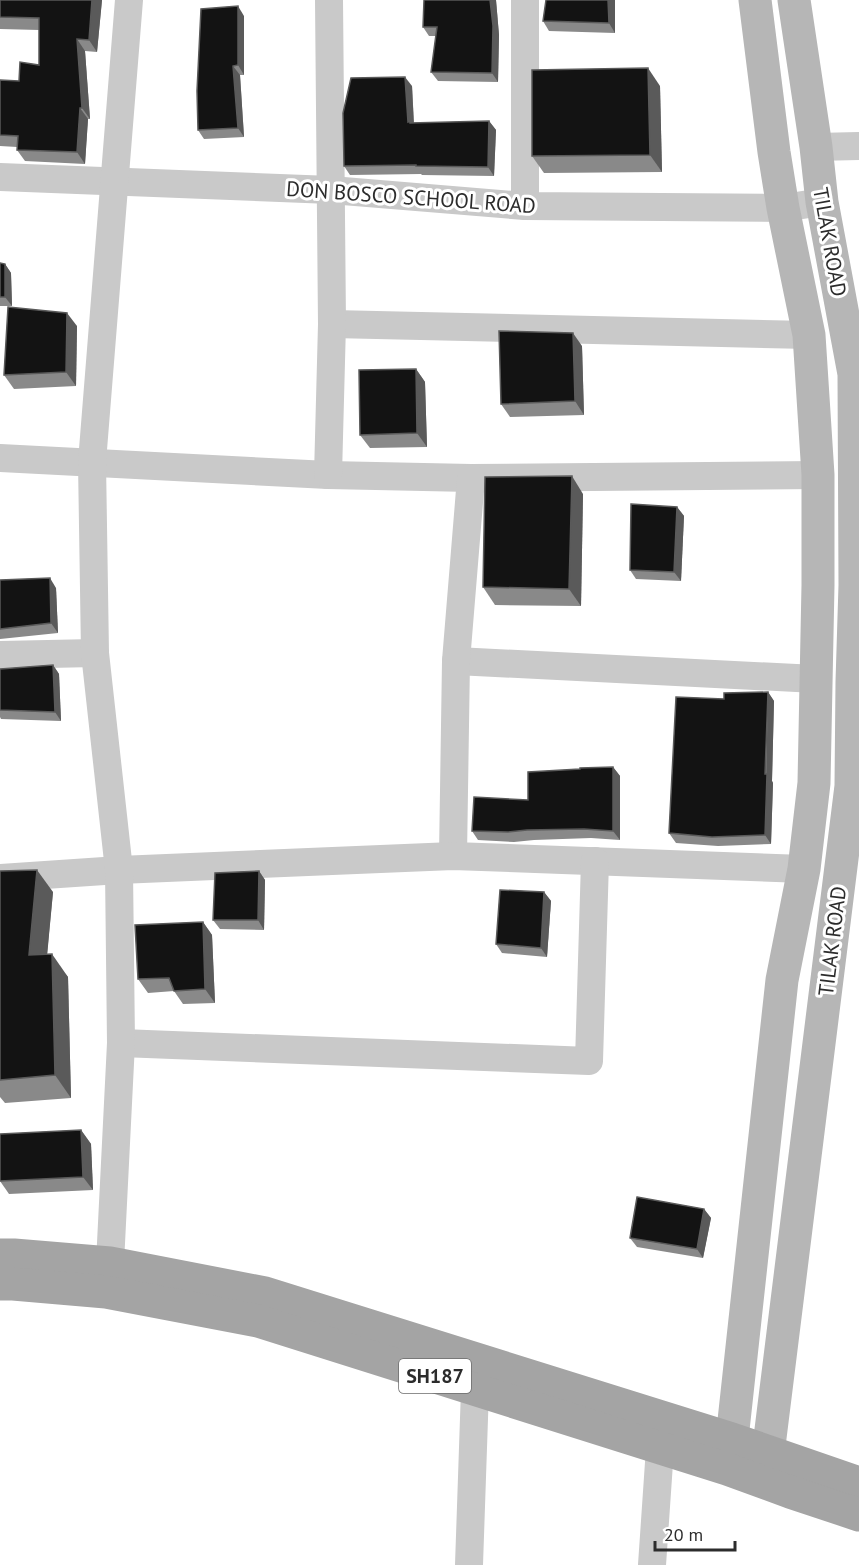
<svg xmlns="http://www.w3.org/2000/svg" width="859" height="1565" viewBox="0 0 859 1565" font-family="'PT Sans',sans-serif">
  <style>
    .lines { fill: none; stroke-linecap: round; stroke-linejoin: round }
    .street { stroke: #c9c9c9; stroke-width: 28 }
    .secondary { stroke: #b6b6b6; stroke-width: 33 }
    .primary { stroke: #a4a4a4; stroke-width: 33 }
    .wall { fill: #898989 }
    .shaded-wall { fill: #5a5a5a }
    .building { fill: #131313; stroke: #5a5a5a; stroke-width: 1.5 }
    .labels { text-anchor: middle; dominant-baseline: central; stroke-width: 6; stroke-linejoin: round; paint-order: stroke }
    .shield { fill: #fff; stroke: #6b6b6b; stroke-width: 1.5 }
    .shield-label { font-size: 20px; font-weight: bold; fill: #2c2c2c }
    .street-label { font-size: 21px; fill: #2c2c2c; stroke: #fff }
  </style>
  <rect width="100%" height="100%" fill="#fff"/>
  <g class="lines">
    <g class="street">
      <path d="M 525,0 L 525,206"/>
      <path d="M 816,147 L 859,146"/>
      <path d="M 0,177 L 331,190 L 525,206 L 783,208 L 822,202"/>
      <path d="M 332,324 L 809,335"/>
      <path d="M 0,458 L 328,475 L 471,478 L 818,475"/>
      <path d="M 328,475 L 332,324 L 329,0"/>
      <path d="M 0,655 L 95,653"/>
      <path d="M 456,661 L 816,679"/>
      <path d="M 453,856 L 456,661 L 471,478"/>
      <path d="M 0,878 L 119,870 L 453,856 L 804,869"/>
      <path d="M 121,1043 L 589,1061 L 595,861"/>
      <path d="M 110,1263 L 121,1043 L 119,870 L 95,653 L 92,462 L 129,0"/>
      <path d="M 469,1565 L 475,1389"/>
      <path d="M 652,1565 L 660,1448"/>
    </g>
    <g class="secondary">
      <path d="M 727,1466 L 732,1439 L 782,980 L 804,869 L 814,783 L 818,585 L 818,475 L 809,335 L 783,208 L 774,152 L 755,0"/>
      <path d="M 765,1478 L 851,786 L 852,682 L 855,585 L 854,374 L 822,202 L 816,147 L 794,0"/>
    </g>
    <g class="primary">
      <path d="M 0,1255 L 14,1255 L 110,1263 L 265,1293 L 732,1439 L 859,1483"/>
      <path d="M 0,1284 L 13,1284 L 106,1292 L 258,1321 L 727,1469 L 790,1492 L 859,1515"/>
    </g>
  </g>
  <g class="wall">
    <path d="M 0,0 L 102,0 L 97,52 L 85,51 L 90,119 L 88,119 L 85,164 L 25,161 L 17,150 L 17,147 L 0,146 L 0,80 L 19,81 L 39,65 L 39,30 L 0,29 Z"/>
    <path d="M 424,0 L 496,0 L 499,35 L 498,82 L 438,81 L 431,72 L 436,36 L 429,36 L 423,27 Z"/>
    <path d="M 615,0 L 615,33 L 549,31 L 543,21 Z"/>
    <path d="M 244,16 L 244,75 L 240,75 L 244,137 L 204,139 L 198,130 Z"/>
    <path d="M 412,86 L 414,123 L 489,121 L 496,130 L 494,176 L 422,175 L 421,174 L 350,175 L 344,166 Z"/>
    <path d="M 660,86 L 662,172 L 544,173 L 532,156 Z"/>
    <path d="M 0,263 L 5,264 L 11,273 L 12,306 L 0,306 Z"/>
    <path d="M 77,326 L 76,386 L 14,389 L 4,375 Z"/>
    <path d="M 582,346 L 584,415 L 510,417 L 501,404 Z"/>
    <path d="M 416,369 L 425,382 L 427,447 L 370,448 L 360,435 Z"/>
    <path d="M 583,494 L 581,606 L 495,605 L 483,587 Z"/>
    <path d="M 677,507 L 684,516 L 681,581 L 636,579 L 630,570 Z"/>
    <path d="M 0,580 L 56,588 L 58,633 L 0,639 Z"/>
    <path d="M 53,665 L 59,674 L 61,721 L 1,719 L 0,717 L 0,669 Z"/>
    <path d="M 768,692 L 774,701 L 772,781 L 773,783 L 771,844 L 718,846 L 676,843 L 669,833 L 724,699 Z"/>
    <path d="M 613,767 L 620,776 L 620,840 L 591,838 L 534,840 L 514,842 L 478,840 L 472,831 L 528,800 Z"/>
    <path d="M 0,871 L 53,892 L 47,954 L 68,977 L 71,1098 L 5,1103 L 0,1097 Z"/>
    <path d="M 259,871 L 265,880 L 264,930 L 220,929 L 213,920 Z"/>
    <path d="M 544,892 L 551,901 L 547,957 L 502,953 L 496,944 Z"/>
    <path d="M 203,922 L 212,935 L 215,1003 L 183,1004 L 174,991 L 148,993 L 138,979 Z"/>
    <path d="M 81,1130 L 91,1144 L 93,1190 L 9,1194 L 0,1181 Z"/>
    <path d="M 704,1209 L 711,1218 L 703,1258 L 637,1247 L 630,1238 Z"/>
  </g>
  <g class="shaded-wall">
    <path d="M 92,0 L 102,0 L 97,52 L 89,40 Z"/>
    <path d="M 490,0 L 496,0 L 499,35 L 498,82 L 492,73 Z"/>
    <path d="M 608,0 L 615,0 L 615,33 L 609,23 Z"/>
    <path d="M 238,6 L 244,16 L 244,75 L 238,65 Z"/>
    <path d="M 77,39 L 85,51 L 90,119 L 82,108 Z"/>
    <path d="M 233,66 L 240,75 L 244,137 L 238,128 Z"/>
    <path d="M 648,68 L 660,86 L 662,172 L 650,155 Z"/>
    <path d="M 405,77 L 412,86 L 414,128 L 408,122 Z"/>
    <path d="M 80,108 L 88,119 L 85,164 L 77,152 Z"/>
    <path d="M 489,121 L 496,130 L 494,176 L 488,167 Z"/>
    <path d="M 5,264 L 11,273 L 12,306 L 5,297 Z"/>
    <path d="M 67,313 L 77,326 L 76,386 L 66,372 Z"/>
    <path d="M 573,333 L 582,346 L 584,415 L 575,401 Z"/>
    <path d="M 416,369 L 425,382 L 427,447 L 417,433 Z"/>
    <path d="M 572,476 L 583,494 L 581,606 L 569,589 Z"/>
    <path d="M 677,507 L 684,516 L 681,581 L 674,572 Z"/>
    <path d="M 50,578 L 56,588 L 58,633 L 51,623 Z"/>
    <path d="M 53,665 L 59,674 L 61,721 L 55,712 Z"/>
    <path d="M 768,692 L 774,701 L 772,781 L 773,783 L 771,844 L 765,835 Z"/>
    <path d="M 613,767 L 620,776 L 620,840 L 613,831 Z"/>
    <path d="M 37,870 L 53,892 L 45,978 L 29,955 Z"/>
    <path d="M 259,871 L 265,880 L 264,930 L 258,920 Z"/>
    <path d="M 544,892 L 551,901 L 547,957 L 541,948 Z"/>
    <path d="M 203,922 L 212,935 L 215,1003 L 205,989 Z"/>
    <path d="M 52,954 L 68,977 L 71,1098 L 55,1075 Z"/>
    <path d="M 81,1130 L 91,1144 L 93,1190 L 83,1177 Z"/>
    <path d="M 704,1209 L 711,1218 L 703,1258 L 697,1249 Z"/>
  </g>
  <g class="building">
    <path d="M 0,0 L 92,0 L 89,40 L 77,39 L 82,108 L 80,108 L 77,152 L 17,150 L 18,136 L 0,135 L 0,80 L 19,81 L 20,62 L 39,65 L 39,18 L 0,17 Z"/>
    <path d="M 424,0 L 490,0 L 493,26 L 492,73 L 431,72 L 437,27 L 423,27 Z"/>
    <path d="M 546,0 L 608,0 L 609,23 L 543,21 Z"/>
    <path d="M 238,6 L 238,65 L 233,66 L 238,128 L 198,130 L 197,91 L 201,9 Z"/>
    <path d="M 648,68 L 650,155 L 532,156 L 532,70 Z"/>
    <path d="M 405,77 L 408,122 L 410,121 L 410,123 L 489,121 L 488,167 L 416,166 L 416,165 L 344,166 L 343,113 L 351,78 Z"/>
    <path d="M 0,263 L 5,264 L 5,297 L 0,297 Z"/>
    <path d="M 8,307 L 67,313 L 66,372 L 4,375 Z"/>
    <path d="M 499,331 L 573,333 L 575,401 L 501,404 Z"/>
    <path d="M 416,369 L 417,433 L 360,435 L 359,370 Z"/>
    <path d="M 572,476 L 569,589 L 483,587 L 485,477 Z"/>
    <path d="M 631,504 L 677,507 L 674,572 L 630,570 Z"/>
    <path d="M 50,578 L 51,623 L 0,629 L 0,580 Z"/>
    <path d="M 53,665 L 55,712 L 0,710 L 0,669 Z"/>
    <path d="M 768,692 L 765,774 L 767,774 L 765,835 L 712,837 L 669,833 L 676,697 L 724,699 L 724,693 Z"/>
    <path d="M 613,767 L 613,831 L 584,829 L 527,830 L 508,832 L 472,831 L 474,797 L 528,800 L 528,772 L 580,769 L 580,768 Z"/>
    <path d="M 37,870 L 29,955 L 52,954 L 55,1075 L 0,1080 L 0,871 Z"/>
    <path d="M 259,871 L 258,920 L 213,920 L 215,873 Z"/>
    <path d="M 500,890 L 544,892 L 541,948 L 496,944 Z"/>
    <path d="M 203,922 L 205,989 L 174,991 L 169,978 L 138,979 L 135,925 Z"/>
    <path d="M 81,1130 L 83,1177 L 0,1181 L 0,1134 Z"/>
    <path d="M 637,1197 L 704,1209 L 697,1249 L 630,1238 Z"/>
  </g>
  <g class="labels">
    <rect class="shield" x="399" y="1359" width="72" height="34" rx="4.5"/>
    <g class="shield-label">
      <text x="435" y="1376">SH187</text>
    </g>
    <g class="street-label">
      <text transform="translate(411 197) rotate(4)">DON BOSCO SCHOOL ROAD</text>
      <text transform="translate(830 242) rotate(80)">TILAK ROAD</text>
      <text transform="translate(832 941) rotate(-83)">TILAK ROAD</text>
    </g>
  </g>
  <path d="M655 1541v9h80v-9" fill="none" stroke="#2c2c2c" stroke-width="3"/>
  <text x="664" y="1541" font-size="18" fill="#2c2c2c" stroke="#ffffff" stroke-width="4.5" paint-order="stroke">20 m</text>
</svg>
